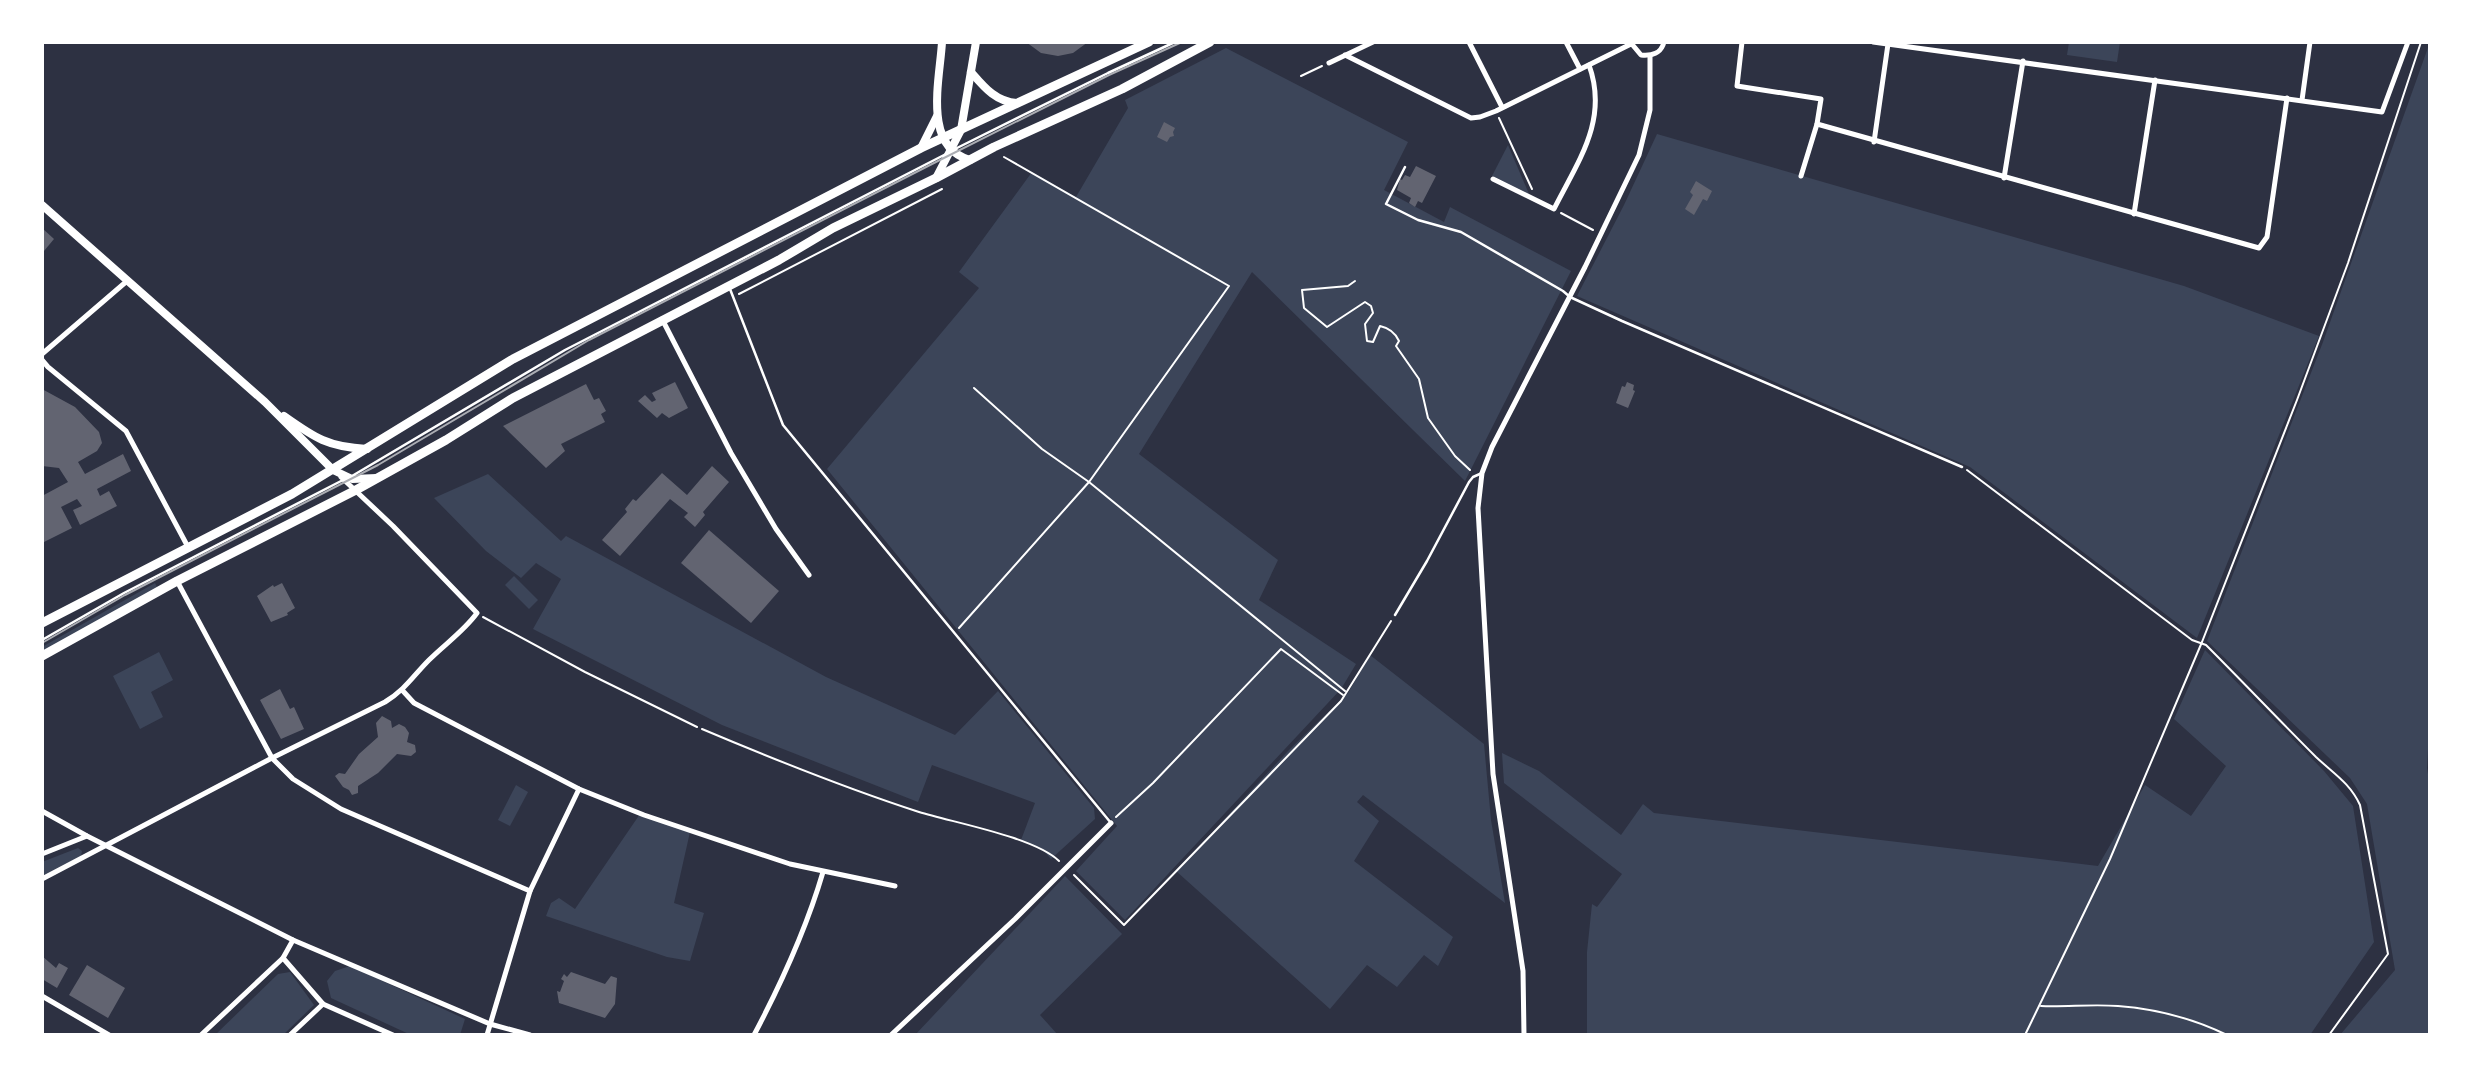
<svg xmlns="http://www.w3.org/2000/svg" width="2472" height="1077" viewBox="0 0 2472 1077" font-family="Mulish,sans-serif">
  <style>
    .green { fill: #3c4559 }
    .building { fill: #626471 }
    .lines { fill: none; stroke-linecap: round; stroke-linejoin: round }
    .path { stroke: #fff; stroke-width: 2 }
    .service { stroke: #fff; stroke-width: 2.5 }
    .minor { stroke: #fff; stroke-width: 5 }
    .secondary { stroke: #fff; stroke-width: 8 }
    .primary { stroke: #fff; stroke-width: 9 }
    .tram { stroke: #abadb3; stroke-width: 2 }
  </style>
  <rect width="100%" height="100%" fill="#2d3142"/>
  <g class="green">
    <path d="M 2069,42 L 2120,42 L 2117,62 L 2067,55 Z"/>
    <path d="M 2430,42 L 2430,712 L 2427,768 L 2430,786 L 2430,1035 L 2340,1035 L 2395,970 L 2367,804 L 2350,778 L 2207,641 L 2323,342 Z"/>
    <path d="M 1226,48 L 1408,142 L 1384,190 L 1444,222 L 1450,207 L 1571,271 L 1465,481 L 1252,272 L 1139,454 L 1278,560 L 1259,600 L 1356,664 L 1341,689 L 1125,920 L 1076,871 L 1117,826 L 827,469 L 979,288 L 959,272 L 1032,172 L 1076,197 L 1128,108 L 1125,100 Z"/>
    <path d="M 1657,134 L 2184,286 L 2319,336 L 2197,638 L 1970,467 L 1577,296 L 1624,205 Z"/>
    <path d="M 1508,145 L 1529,194 L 1492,176 Z"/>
    <path d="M 488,474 L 561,541 L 566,536 L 826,677 L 955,735 L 998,691 L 1094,808 L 1095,819 L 1051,859 L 1042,849 L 1021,840 L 1035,803 L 932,765 L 918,802 L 722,725 L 533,629 L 561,579 L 536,563 L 521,578 L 486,551 L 434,498 Z"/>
    <path d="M 514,576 L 538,600 L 529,609 L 505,585 Z"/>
    <path d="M 155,583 L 157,587 L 43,651 L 42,647 Z"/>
    <path d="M 2205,650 L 2324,771 L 2353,806 L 2374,942 L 2310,1035 L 1587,1035 L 1587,952 L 1592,904 L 1597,907 L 1622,874 L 1504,783 L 1502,753 L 1539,771 L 1621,835 L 1643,804 L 1654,813 L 2098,866 L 2145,785 L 2191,816 L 2226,766 L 2174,719 Z"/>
    <path d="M 159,652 L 173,680 L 151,692 L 163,717 L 140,729 L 113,676 Z"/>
    <path d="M 1370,655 L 1484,744 L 1491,820 L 1505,903 L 1363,795 L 1357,802 L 1379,821 L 1354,861 L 1453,937 L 1438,966 L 1424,955 L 1397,987 L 1367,965 L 1330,1009 L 1176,871 L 1289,750 L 1348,693 Z"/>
    <path d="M 516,785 L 528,792 L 510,826 L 498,820 Z"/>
    <path d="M 640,814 L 690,832 L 674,903 L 704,913 L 690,961 L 667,957 L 546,916 L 551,903 L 559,898 L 575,909 Z"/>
    <path d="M 78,848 L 82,851 L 81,856 L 42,876 L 42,862 Z"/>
    <path d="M 1065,876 L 1122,934 L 1040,1015 L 1058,1035 L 915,1035 Z"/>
    <path d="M 350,966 L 465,1019 L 460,1035 L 411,1035 L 331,998 L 327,981 L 335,971 Z"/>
    <path d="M 290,972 L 314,1005 L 283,1035 L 215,1035 L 278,974 Z"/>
  </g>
  <g class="building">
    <path d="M 1026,42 L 1088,42 L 1073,53 L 1058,56 L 1041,53 Z"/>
    <path d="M 1164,122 L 1175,128 L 1173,132 L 1174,136 L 1170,137 L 1167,142 L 1157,137 Z"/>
    <path d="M 1416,166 L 1436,176 L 1422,203 L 1418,201 L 1415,207 L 1409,203 L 1411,198 L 1397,190 L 1400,179 L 1402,180 L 1405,175 L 1410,177 Z"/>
    <path d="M 1696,181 L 1712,191 L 1707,201 L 1703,199 L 1694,215 L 1685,209 L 1693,195 L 1690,192 Z"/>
    <path d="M 42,228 L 54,239 L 44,251 L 42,249 Z"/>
    <path d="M 675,382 L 688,408 L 669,418 L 662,413 L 657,418 L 638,401 L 645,395 L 652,402 L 656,400 L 652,393 Z"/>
    <path d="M 1627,382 L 1634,385 L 1633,390 L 1635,391 L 1628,408 L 1616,403 L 1622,386 L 1625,387 Z"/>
    <path d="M 586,384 L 594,400 L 599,398 L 606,411 L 601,414 L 605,422 L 561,444 L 565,451 L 546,468 L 503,426 Z"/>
    <path d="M 42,389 L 75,407 L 99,432 L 102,443 L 97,451 L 78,462 L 85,474 L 123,454 L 131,471 L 97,489 L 100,496 L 109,491 L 117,506 L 80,525 L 73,510 L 82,506 L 77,499 L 61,507 L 72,528 L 42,543 L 42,496 L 68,482 L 59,468 L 42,466 Z"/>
    <path d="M 712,466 L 729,482 L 703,512 L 705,515 L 695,527 L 684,517 L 688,513 L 670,499 L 620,556 L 602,540 L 627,512 L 625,509 L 633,499 L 636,501 L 662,473 L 687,495 Z"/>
    <path d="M 709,530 L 779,591 L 751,623 L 681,563 Z"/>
    <path d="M 282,583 L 295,608 L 287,613 L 288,615 L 271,622 L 257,596 L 273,585 L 274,587 Z"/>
    <path d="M 280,689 L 290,709 L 294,707 L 304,729 L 281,739 L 260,700 Z"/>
    <path d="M 382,716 L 391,721 L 392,728 L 399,724 L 405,727 L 409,733 L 407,742 L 415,745 L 416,752 L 411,756 L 397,754 L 378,773 L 358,786 L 358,793 L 352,795 L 349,790 L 343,787 L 335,776 L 339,773 L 345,774 L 359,754 L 378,737 L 376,723 Z"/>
    <path d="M 42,956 L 56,968 L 59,963 L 68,968 L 57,988 L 42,979 Z"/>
    <path d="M 87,965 L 125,988 L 108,1018 L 69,995 Z"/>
    <path d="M 571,972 L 605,984 L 611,976 L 617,978 L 615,1004 L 605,1018 L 559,1003 L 557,991 L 560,992 L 564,981 L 561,979 L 564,974 L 567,977 Z"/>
  </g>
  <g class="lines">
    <g class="path">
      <path d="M 1301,76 L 1322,66"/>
      <path d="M 1499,118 L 1532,189"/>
      <path d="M 1561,213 L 1593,230"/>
      <path d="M 1355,281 L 1348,286 L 1302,290 L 1304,308 L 1327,327 L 1365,302 L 1371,306 L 1373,313 L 1365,324 L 1367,341 L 1373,342 L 1380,326 C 1389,328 1395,332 1399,341 L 1396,346 L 1419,379 L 1428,418 L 1455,456 L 1470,470"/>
      <path d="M 739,294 L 942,189"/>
      <path d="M 974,388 L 1042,449 L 1089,482 L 1345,691"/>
      <path d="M 1967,470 L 2192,640 L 2206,645 C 2243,682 2279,720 2316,757 C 2333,773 2350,783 2360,805 L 2388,954 L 2329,1035"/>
      <path d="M 483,617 L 585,672 L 697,727"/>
      <path d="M 959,628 L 1089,482 L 1229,286 L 1004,157"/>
      <path d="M 702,729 C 773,759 845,788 919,812 C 955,823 1034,837 1059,861"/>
      <path d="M 1116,817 L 1153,783 L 1281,649 L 1343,695"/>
      <path d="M 1074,875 L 1124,925 L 1341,701 L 1391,621"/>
      <path d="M 2041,1006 C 2067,1007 2092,1004 2118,1006 C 2157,1009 2192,1018 2227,1035"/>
      <path d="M 2025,1035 L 2110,859 L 2202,642 L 2297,400 L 2348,263 L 2421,42"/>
    </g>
    <g class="service">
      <path d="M 955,149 L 1108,73 L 1175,42"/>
      <path d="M 1405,167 L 1386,204 L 1418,220 L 1461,232 L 1563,291 L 1570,297 L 1622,321 L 1962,467"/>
      <path d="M 730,289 L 783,425 L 1111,823"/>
      <path d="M 352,476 L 565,350 L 946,154"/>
      <path d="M 1395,615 L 1427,561 L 1469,482 L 1473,477 L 1482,473"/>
      <path d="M 42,640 L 124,593 L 343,480"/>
    </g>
    <g class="minor">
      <path d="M 1469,42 L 1502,107"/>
      <path d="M 1566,42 L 1580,69"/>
      <path d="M 1742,42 L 1737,86 L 1821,99 L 1817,124 L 2259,248 L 2267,237 L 2287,98"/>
      <path d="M 1873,42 L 2382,112 L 2408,42"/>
      <path d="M 1631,43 L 1641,55 C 1652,56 1661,54 1664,42"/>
      <path d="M 1345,55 L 1471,118 L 1480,117 L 1496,111 L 1631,44"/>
      <path d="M 1329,63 L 1373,42"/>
      <path d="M 2302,100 L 2310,42"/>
      <path d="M 1874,142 L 1888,44"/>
      <path d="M 1801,176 L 1817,124"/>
      <path d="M 2004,178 L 2023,61"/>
      <path d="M 1493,179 L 1554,209 C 1578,161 1609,120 1589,65"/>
      <path d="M 2134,214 L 2155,80"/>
      <path d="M 662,319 L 731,453 L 776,529 L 809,575"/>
      <path d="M 42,354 L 127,281"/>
      <path d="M 42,360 L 48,367 L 126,431 L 188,547"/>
      <path d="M 177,581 L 272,758 L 293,779 L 341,809 L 530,891"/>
      <path d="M 403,691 L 414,703 L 579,789 L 644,815 L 790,864 L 895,886"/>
      <path d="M 42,811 L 87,836 L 293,940 L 490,1024 L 530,1035"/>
      <path d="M 42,854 L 87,836"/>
      <path d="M 42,879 L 272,758 L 385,702 C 406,689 413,676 429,660 C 445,644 464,631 477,613 L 393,526 L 341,477"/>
      <path d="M 283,958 L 323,1004 L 393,1035"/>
      <path d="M 42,996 L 109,1035"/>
      <path d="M 201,1035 L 283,958 L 293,940"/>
      <path d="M 290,1035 L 323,1004"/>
      <path d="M 487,1035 L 530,891 L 579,789"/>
      <path d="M 754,1035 C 782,982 806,930 823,872"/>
      <path d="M 891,1035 L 1015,919 L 1111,823"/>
      <path d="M 1524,1035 L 1523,971 L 1493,774 L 1478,508 L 1482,473 L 1492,447 L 1585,267 L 1639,155 L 1650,110 L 1650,56"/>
    </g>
    <g class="secondary">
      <path d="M 942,42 C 940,79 922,147 970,160"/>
      <path d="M 971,72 C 984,87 996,102 1017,103"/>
      <path d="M 921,148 L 937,116"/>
      <path d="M 936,178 L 961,130 L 976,42"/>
      <path d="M 42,205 L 265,402 L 333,470 L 352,479 L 377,478"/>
      <path d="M 284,416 C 315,438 328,447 367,449"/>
    </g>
    <g class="primary">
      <path d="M 42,623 L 292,494 L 513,359 L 921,148 L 1149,42"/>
      <path d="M 42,656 L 177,581 L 356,490 L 446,440 L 513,398 L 779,260 L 833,228 L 936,178 L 994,147 L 1122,89 L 1210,42"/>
    </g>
    <path class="tram" d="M 42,643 L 125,595 L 378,465 L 589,340 L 930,165 L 1109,75 L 1182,42"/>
  </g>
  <rect width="2472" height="1077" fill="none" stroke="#ffffff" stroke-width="88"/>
</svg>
